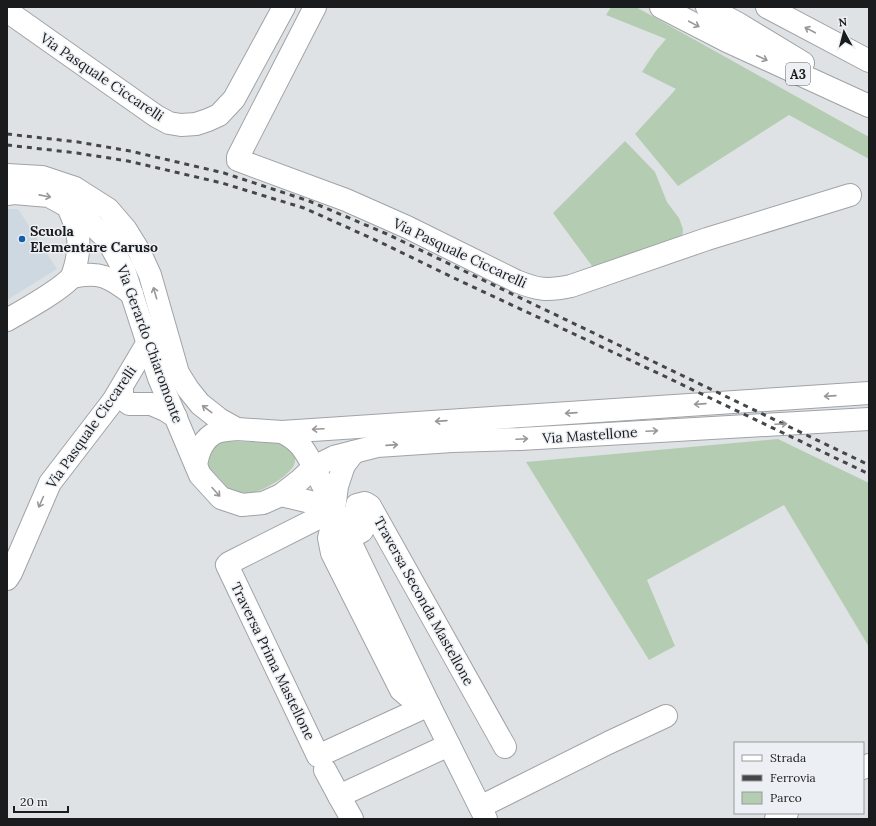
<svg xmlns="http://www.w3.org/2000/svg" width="876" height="826" viewBox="0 0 876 826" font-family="Lora,serif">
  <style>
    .built { fill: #ced8e1 }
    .green { fill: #b4cdb2 }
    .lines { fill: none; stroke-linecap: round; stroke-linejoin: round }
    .minor-casing { stroke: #a0a3a6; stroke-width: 24 }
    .highway-casing { stroke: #a0a3a6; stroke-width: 24 }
    .minor { stroke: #fff; stroke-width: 22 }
    .highway { stroke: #fff; stroke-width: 22 }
    .rail { stroke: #454647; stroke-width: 3; stroke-dasharray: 5 5; stroke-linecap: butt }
    .oneway { stroke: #989899 }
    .poi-dot { fill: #115ead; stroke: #eceff3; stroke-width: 1.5 }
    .labels { text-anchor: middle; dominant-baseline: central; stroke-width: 3; stroke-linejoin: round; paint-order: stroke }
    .shield { fill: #eceff3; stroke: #595b5c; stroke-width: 1 }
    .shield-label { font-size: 13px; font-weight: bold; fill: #1a1b1c }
    .street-label { font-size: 14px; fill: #1a1b1c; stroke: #eceff3 }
    .poi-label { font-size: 14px; font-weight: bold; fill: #1a1b1c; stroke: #eceff3; text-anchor: start }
  </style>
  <rect width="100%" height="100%" fill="#dfe2e5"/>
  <path class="built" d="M 7,209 L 18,209 L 57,269 L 7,300 Z"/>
  <g class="green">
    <path d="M 611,7 L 636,7 L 869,137 L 869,159 L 789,115 L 678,186 L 635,134 L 676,89 L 642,72 L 655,52 L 666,39 L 606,15 Z"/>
    <path d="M 625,141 L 655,172 L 667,202 L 679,218 L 683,229 L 682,239 L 595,270 L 553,213 Z"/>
    <path d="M 778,439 L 869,483 L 869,647 L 784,505 L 647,580 L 675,646 L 649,660 L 526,462 Z"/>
    <path d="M 227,441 L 282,443 L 294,453 C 295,457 296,460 294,465 C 288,477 259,494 246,494 C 235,494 223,489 216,481 C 212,476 210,467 207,461 L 212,445 Z"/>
  </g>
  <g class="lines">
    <g class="minor-casing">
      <g id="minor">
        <path d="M 315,7 L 238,157 L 238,160 L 346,200 L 407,227 L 516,281 C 538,290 547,291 571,286 L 707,239 L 850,195"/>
        <path d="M 7,11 L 156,116 L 169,123 L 181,125 L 196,124 L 208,120 L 219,115 L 234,99 L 284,7"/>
        <path d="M 7,175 L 42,177 L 75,188 L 108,209 L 126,230 L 139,251 L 150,275 L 178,373 L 188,389 L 200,404 L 219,419 L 237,429 L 282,432 L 869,393"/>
        <path d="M 7,194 L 14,193 L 49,196 L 80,213 L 107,239 L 124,270 L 159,378 L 200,475 L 221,498 L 242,505 L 263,503 L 281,495 L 299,481 L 314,467 L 334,457 L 377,446 L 452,441 L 520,439 L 869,419"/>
        <path d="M 72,277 C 100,271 110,277 132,294"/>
        <path d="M 7,320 C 26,309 56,293 71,278 C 73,275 74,270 75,267 C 82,242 78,228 67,205"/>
        <path d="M 122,387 L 122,398 L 129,404 L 151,404 L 165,410 L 176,417"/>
        <path d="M 282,432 C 300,441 304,449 314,467 L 429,705 L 486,819"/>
        <path d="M 196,465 C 198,453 203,439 215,433 C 221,430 230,430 237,429"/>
        <path d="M 281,495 L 319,504 L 334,510"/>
        <path d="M 334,510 L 229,563 L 227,565 L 318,756 L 429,705"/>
        <path d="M 334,510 L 337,486 L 344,465 L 354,452"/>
        <path d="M 335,513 L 329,538 L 332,553 L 401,690 C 409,698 417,702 429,705"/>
        <path d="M 348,539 L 362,531 L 363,529 L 356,514 L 357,505 L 365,503 L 370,506 L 505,747"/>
        <path d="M 7,579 L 11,573 L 50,483 L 113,401 L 148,342"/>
        <path d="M 863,768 L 869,765"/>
        <path d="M 325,770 L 339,796"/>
        <path d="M 480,807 L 608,743 L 666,716"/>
        <path d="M 352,819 L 339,796 L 449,745"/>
        <path d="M 776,819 L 787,813"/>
      </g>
    </g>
    <g class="highway-casing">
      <g id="highway">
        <path d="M 661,7 L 727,41 L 869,106"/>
        <path d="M 707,7 L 737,23 L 803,63"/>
        <path d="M 767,7 L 869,61"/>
      </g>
    </g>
    <use href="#minor" class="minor"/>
    <use href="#highway" class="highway"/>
    <g class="rail">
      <path d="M 7,134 L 78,142 L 130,151 L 224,173 L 309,201 L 387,234 L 869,465"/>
      <path d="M 7,145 L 77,153 L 128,161 L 222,183 L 304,208 L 382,243 L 456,279 L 662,375 L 869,474"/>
    </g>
  </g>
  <defs><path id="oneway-shaft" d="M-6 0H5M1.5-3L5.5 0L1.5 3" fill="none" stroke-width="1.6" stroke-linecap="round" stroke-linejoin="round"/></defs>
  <g class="oneway">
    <use href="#oneway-shaft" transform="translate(694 24) rotate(28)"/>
    <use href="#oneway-shaft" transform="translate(810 30) rotate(-152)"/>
    <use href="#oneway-shaft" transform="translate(762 58) rotate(25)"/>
    <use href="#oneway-shaft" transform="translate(45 196) rotate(11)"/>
    <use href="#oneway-shaft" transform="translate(155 293) rotate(-106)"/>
    <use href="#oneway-shaft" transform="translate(830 396) rotate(176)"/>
    <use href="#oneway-shaft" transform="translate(700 404) rotate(176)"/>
    <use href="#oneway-shaft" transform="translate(207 409) rotate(-143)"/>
    <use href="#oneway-shaft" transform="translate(571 413) rotate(176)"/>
    <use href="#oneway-shaft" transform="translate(441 421) rotate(176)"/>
    <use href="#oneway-shaft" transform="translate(781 424) rotate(-3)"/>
    <use href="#oneway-shaft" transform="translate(318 429) rotate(177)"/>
    <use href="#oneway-shaft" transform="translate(652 431) rotate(-3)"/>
    <use href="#oneway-shaft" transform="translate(522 439) rotate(-3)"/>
    <use href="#oneway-shaft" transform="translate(392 445) rotate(-4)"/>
    <use href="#oneway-shaft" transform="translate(216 492) rotate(48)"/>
    <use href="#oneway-shaft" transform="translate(41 502) rotate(114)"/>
  </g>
  <circle class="poi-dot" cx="22" cy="239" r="4"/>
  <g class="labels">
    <rect class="shield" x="786" y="63" width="24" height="22" rx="3"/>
    <g class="shield-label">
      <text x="798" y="74">A3</text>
    </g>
    <g class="street-label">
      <text transform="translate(102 77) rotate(34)">Via Pasquale Ciccarelli</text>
      <text transform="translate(460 253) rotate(25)">Via Pasquale Ciccarelli</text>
      <text transform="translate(150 344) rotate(70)">Via Gerardo Chiaromonte</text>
      <text transform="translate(91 427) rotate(-55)">Via Pasquale Ciccarelli</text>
      <text transform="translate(590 435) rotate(-4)">Via Mastellone</text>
      <text transform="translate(424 601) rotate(61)">Traversa Seconda Mastellone</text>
      <text transform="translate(273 661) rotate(64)">Traversa Prima Mastellone</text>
    </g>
    <g class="poi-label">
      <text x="30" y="231">Scuola<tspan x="30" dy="16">Elementare Caruso</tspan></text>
    </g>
  </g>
  <rect width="876" height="826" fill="none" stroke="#1a1b1c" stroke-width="16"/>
  <rect x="734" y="742" width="130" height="72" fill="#eceff3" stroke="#989a9d"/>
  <rect x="742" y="755" width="20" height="6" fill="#ffffff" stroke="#989a9d"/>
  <text x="770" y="762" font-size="12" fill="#1a1b1c">Strada</text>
  <rect x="742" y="775" width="20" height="6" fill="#454647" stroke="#989a9d"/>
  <text x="770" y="782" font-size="12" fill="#1a1b1c">Ferrovia</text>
  <rect x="742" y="792" width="20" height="12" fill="#b4cdb2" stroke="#989a9d"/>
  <text x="770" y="802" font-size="12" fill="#1a1b1c">Parco</text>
  <g transform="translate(844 32) rotate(353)" stroke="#eceff3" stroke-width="3" paint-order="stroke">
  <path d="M0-3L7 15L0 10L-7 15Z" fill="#1a1b1c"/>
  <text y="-6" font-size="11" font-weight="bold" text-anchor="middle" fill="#1a1b1c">N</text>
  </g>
  <path d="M14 806v6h54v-6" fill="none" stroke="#1a1b1c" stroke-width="2"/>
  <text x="20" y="806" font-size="12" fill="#1a1b1c" stroke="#eceff3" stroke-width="3" paint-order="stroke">20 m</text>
</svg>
